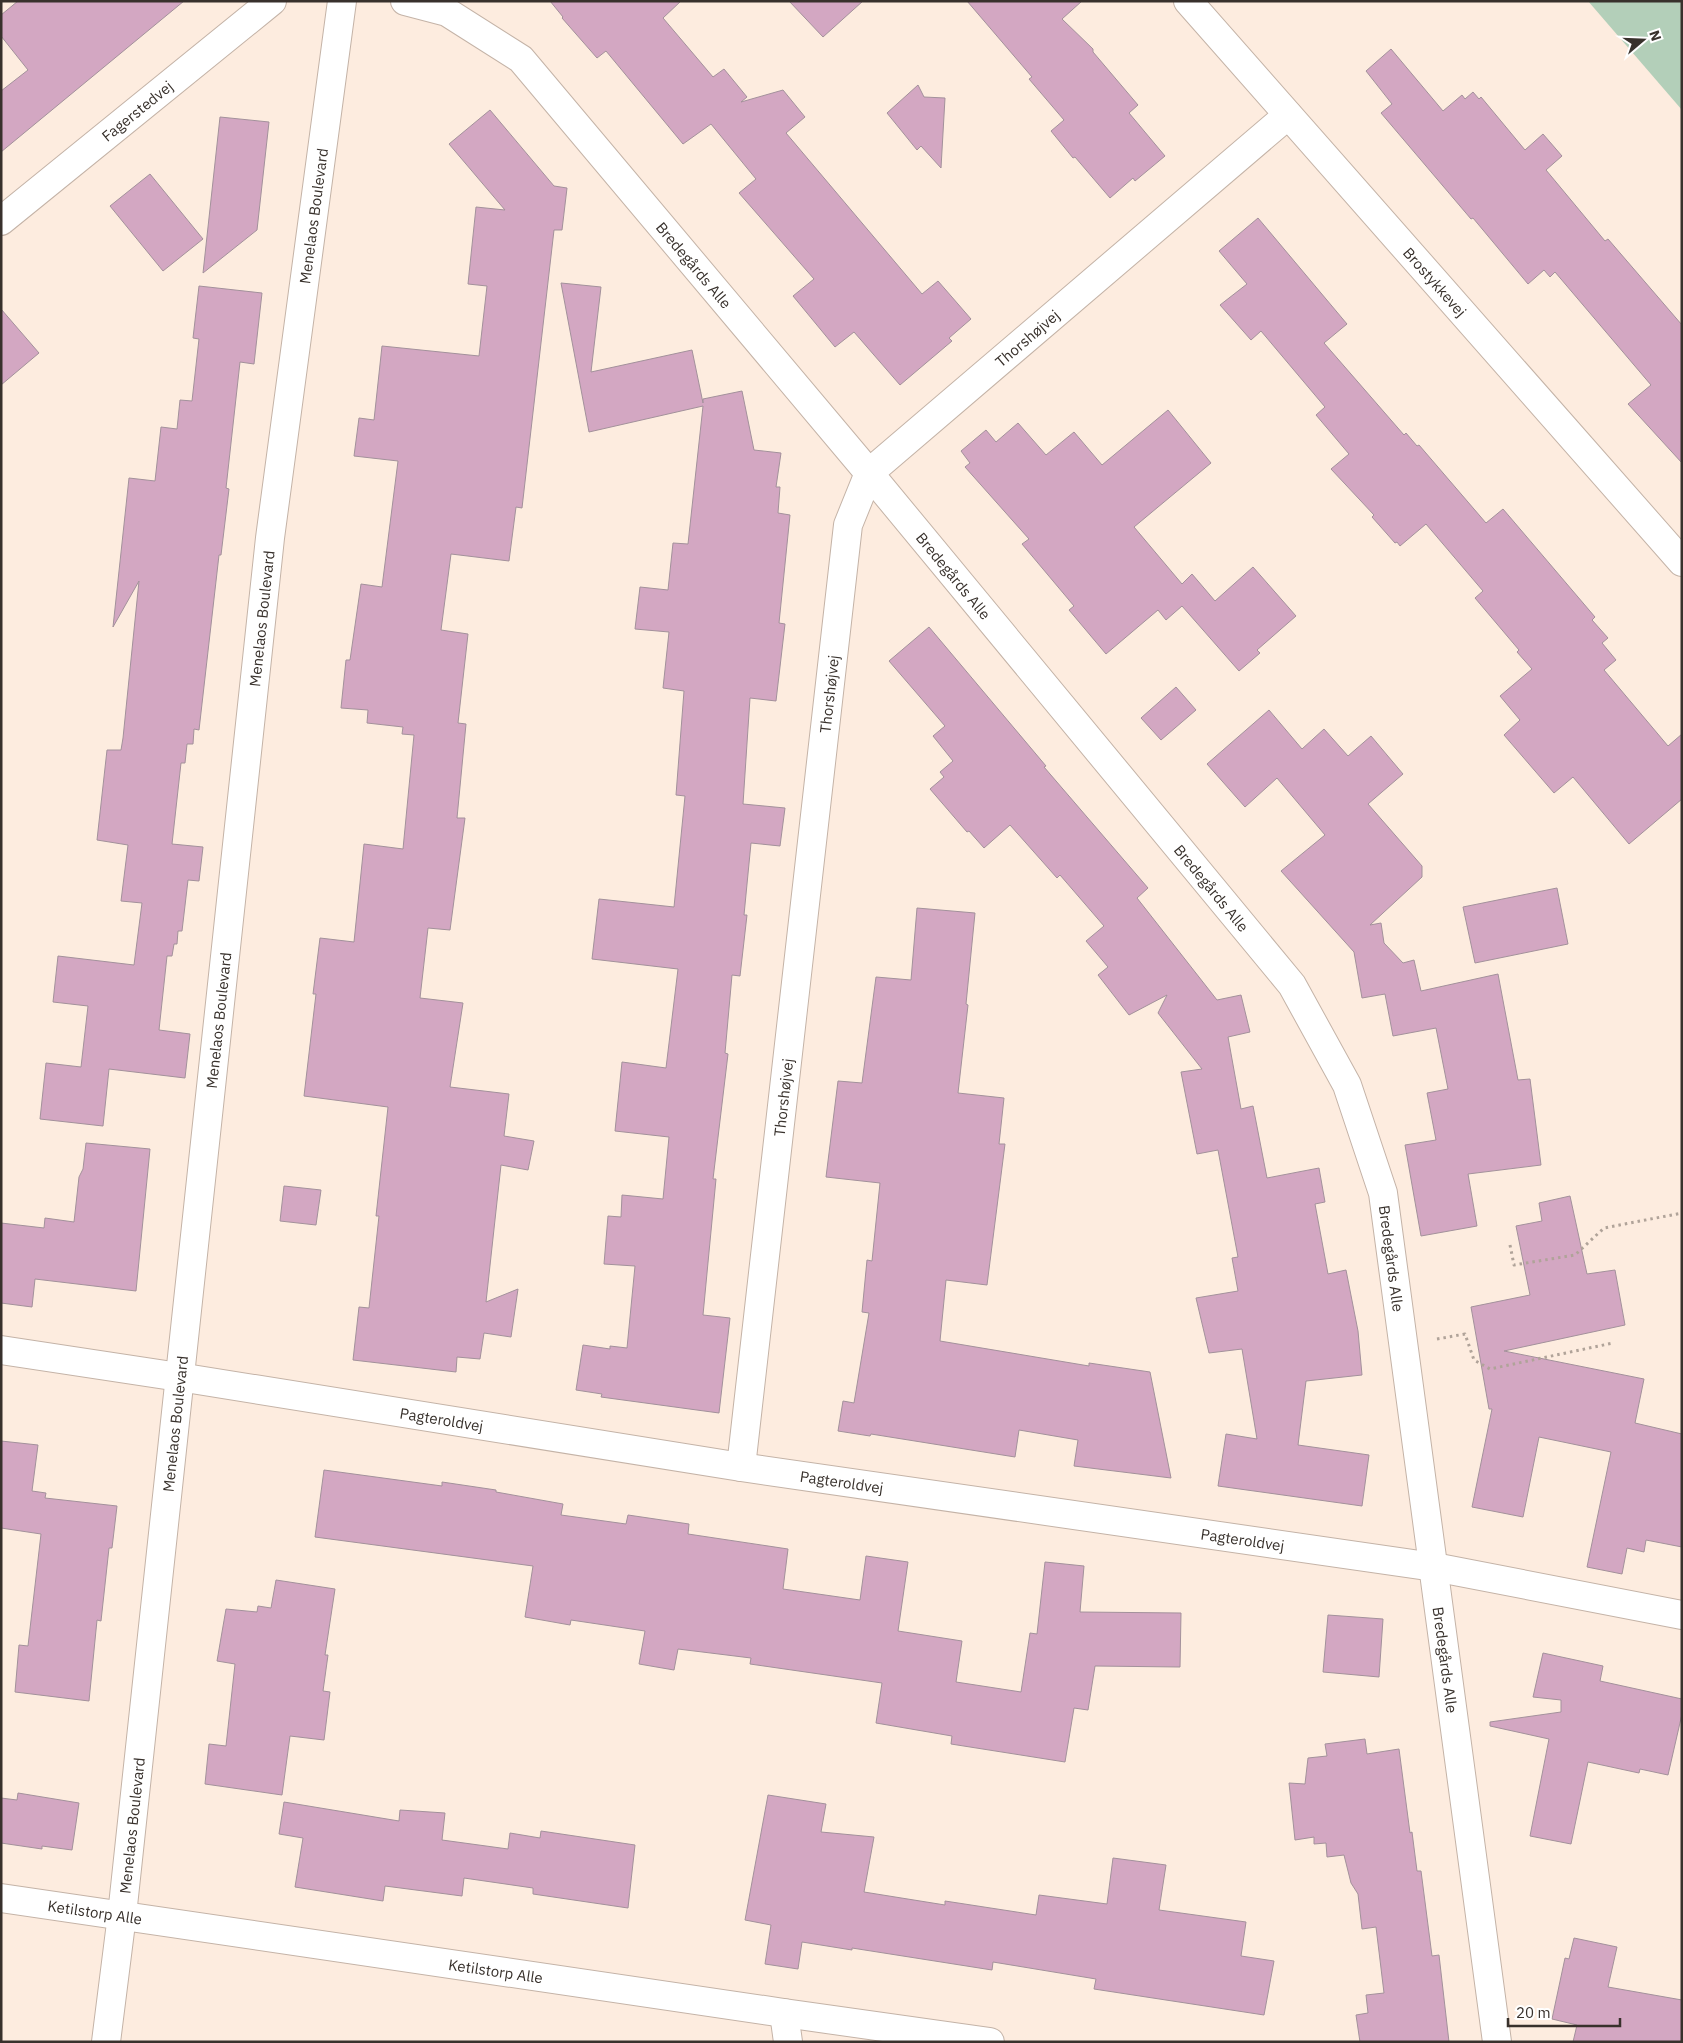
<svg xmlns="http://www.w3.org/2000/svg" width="1683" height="2043" viewBox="0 0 1683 2043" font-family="'IBM Plex Sans',sans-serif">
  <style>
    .green { fill: #b3cfb9 }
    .building { fill: #d3a7c2; stroke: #a3919b }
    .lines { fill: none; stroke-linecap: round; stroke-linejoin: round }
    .minor-casing { stroke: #c4b3a7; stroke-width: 30 }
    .tertiary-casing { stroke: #c4b3a7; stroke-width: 30 }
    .path { stroke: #b0a399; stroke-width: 3; stroke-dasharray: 2.5 4; stroke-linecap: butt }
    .minor { stroke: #fff; stroke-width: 28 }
    .tertiary { stroke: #fff; stroke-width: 28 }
    .labels { text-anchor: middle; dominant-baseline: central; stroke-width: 4; stroke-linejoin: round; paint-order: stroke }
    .street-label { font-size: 15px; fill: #38312c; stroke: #fff }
  </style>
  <rect width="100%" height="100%" fill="#fdecdf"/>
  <path class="green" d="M 1588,1 L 1682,1 L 1682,110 Z"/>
  <g class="building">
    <path d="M 18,1 L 184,1 L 1,152 L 1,91 L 28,70 L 1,36 L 1,15 Z"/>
    <path d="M 550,1 L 681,1 L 663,18 L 713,77 L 724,69 L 747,97 L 741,102 L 783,90 L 805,117 L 786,133 L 922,294 L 938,281 L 971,319 L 949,338 L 952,341 L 900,385 L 854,332 L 835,347 L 793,296 L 814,279 L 739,193 L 756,179 L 711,124 L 683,144 L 606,51 L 597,58 L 562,18 L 563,17 Z"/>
    <path d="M 789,1 L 863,1 L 823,37 Z"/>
    <path d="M 967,1 L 1082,1 L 1062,19 L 1093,49 L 1093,52 L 1138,105 L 1129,113 L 1165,156 L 1135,181 L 1133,178 L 1110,198 L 1075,157 L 1073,158 L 1051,131 L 1064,120 L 1029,79 L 1032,77 Z"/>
    <path d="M 1391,49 L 1443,111 L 1462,95 L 1465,99 L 1473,92 L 1479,99 L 1481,97 L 1525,150 L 1543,134 L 1562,156 L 1546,170 L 1605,241 L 1608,239 L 1682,325 L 1682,463 L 1628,404 L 1651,385 L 1555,272 L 1550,277 L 1544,270 L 1528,284 L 1473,218 L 1471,219 L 1381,113 L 1392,104 L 1366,71 Z"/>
    <path d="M 918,85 L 924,97 L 945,98 L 941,168 L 921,146 L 917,150 L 887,113 Z"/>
    <path d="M 490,110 L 554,186 L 567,188 L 562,230 L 554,230 L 522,508 L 516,507 L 509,561 L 451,554 L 441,630 L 468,634 L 458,723 L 466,724 L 457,818 L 465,818 L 450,930 L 428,928 L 420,998 L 463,1003 L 450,1087 L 509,1094 L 504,1136 L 534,1141 L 528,1170 L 501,1165 L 486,1302 L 518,1289 L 511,1337 L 484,1333 L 480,1359 L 457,1357 L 456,1372 L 353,1360 L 359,1307 L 369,1308 L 379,1216 L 376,1216 L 388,1107 L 304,1096 L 316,994 L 313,994 L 320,938 L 354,942 L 364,844 L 403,849 L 414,735 L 402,734 L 403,727 L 367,723 L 368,710 L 341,708 L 346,660 L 350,660 L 361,584 L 382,587 L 398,461 L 354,456 L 359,418 L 374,420 L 382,346 L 479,356 L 487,286 L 468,284 L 476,207 L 505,210 L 449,144 Z"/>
    <path d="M 220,117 L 269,122 L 257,230 L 203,273 Z"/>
    <path d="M 150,174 L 203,239 L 163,271 L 110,206 Z"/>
    <path d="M 1258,218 L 1347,324 L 1324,343 L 1404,435 L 1406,433 L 1417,446 L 1419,445 L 1486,523 L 1503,509 L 1595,617 L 1592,620 L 1608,638 L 1602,643 L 1616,660 L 1604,670 L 1668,746 L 1682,734 L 1682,799 L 1629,844 L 1573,777 L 1554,793 L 1504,735 L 1520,720 L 1500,696 L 1532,669 L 1517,652 L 1519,650 L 1475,598 L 1483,591 L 1426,524 L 1400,546 L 1397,542 L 1395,543 L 1372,517 L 1374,515 L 1331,469 L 1349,454 L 1316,415 L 1325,407 L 1261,331 L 1251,340 L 1220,305 L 1247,284 L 1219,251 Z"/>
    <path d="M 561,283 L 601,287 L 591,372 L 692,350 L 703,403 L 703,399 L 742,391 L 754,450 L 781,453 L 776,487 L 780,487 L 778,513 L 790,515 L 779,623 L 785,624 L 776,701 L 750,698 L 743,804 L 785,808 L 780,846 L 751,843 L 744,915 L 747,915 L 740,976 L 732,975 L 725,1053 L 728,1054 L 713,1179 L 716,1179 L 703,1315 L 730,1318 L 719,1413 L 601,1397 L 602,1394 L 576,1390 L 583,1345 L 610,1349 L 610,1346 L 627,1348 L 635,1266 L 604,1264 L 608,1216 L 621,1217 L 622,1195 L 663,1199 L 669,1137 L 615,1131 L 622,1062 L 666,1068 L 678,969 L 592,959 L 599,899 L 674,907 L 685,796 L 676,795 L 684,691 L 663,688 L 669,632 L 635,629 L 640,587 L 668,590 L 673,543 L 688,544 L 703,406 L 589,432 Z"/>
    <path d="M 199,286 L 262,293 L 254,364 L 240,362 L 226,488 L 229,489 L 221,555 L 219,555 L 199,730 L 194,729 L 193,744 L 187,744 L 185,763 L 181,763 L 172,844 L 203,847 L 199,881 L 188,880 L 182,931 L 178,931 L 177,944 L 174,944 L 172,956 L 167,956 L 159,1030 L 190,1034 L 185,1078 L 109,1069 L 103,1126 L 40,1119 L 46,1063 L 81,1067 L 88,1006 L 53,1002 L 58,956 L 134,965 L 142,903 L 121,901 L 128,845 L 97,840 L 107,750 L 121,750 L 123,738 L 139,581 L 113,627 L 129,478 L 155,481 L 161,427 L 177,429 L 180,400 L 192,401 L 199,339 L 193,338 Z"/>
    <path d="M 1,309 L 39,353 L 1,385 Z"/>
    <path d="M 1168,410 L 1211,463 L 1134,527 L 1182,584 L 1192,574 L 1215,601 L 1253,567 L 1296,616 L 1257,650 L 1260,653 L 1239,671 L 1182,606 L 1166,620 L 1158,610 L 1106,654 L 1069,610 L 1074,606 L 1022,544 L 1029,539 L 965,467 L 970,463 L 961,451 L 986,430 L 996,442 L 1018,423 L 1046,455 L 1074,432 L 1102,465 Z"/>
    <path d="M 929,627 L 1046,766 L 1044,767 L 1148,888 L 1137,898 L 1217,1000 L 1241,995 L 1250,1032 L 1228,1037 L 1241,1109 L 1253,1106 L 1267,1178 L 1319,1168 L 1325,1202 L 1315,1204 L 1328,1274 L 1346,1270 L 1358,1331 L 1362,1375 L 1306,1381 L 1298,1445 L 1369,1455 L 1362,1506 L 1218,1486 L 1226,1434 L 1257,1439 L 1242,1349 L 1209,1353 L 1196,1298 L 1238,1291 L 1232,1258 L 1238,1257 L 1218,1150 L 1197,1154 L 1181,1072 L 1202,1069 L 1158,1013 L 1167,995 L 1129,1015 L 1098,975 L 1108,967 L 1086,941 L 1104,926 L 1060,875 L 1057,878 L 1010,825 L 984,848 L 969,831 L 967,832 L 930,789 L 944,777 L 940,772 L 953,761 L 933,736 L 945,726 L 889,661 Z"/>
    <path d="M 1176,687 L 1196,710 L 1161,740 L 1141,718 Z"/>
    <path d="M 1269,710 L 1302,749 L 1324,729 L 1348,756 L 1371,736 L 1403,774 L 1368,804 L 1422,866 L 1422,877 L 1370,925 L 1381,923 L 1384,943 L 1403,963 L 1414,960 L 1421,991 L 1498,974 L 1518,1080 L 1530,1079 L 1541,1165 L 1468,1174 L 1477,1226 L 1421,1236 L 1405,1145 L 1436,1140 L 1427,1093 L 1448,1089 L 1436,1028 L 1393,1036 L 1385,994 L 1362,998 L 1354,952 L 1281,871 L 1325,835 L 1277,778 L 1245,807 L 1207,764 Z"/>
    <path d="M 1557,888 L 1568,944 L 1475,963 L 1463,907 Z"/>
    <path d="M 917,908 L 975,913 L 966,1004 L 968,1005 L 958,1093 L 1004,1098 L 999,1144 L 1005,1144 L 987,1285 L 946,1280 L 940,1341 L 1089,1366 L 1089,1363 L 1150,1372 L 1171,1478 L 1074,1466 L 1078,1440 L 1019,1430 L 1015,1457 L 871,1434 L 870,1436 L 838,1431 L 843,1401 L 854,1403 L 869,1313 L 862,1312 L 867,1260 L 872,1261 L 880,1183 L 826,1177 L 838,1081 L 862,1083 L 876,977 L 911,980 Z"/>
    <path d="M 86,1143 L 150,1149 L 136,1291 L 35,1279 L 32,1307 L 1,1303 L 1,1223 L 44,1228 L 45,1218 L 74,1222 L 79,1177 L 83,1169 Z"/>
    <path d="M 284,1186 L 321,1190 L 316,1225 L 280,1221 Z"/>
    <path d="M 1570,1196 L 1587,1274 L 1615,1270 L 1625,1325 L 1504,1351 L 1644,1379 L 1635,1423 L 1682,1434 L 1682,1547 L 1646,1540 L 1644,1552 L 1627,1548 L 1622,1574 L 1587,1567 L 1611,1452 L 1539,1437 L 1523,1517 L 1472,1507 L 1492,1409 L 1489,1409 L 1471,1307 L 1530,1295 L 1516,1226 L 1542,1221 L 1539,1203 Z"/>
    <path d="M 1,1441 L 38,1445 L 32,1491 L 46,1493 L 45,1498 L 117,1506 L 112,1548 L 109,1548 L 101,1621 L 97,1620 L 89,1701 L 15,1692 L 19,1645 L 28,1646 L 41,1534 L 1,1528 Z"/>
    <path d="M 324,1470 L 442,1486 L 442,1482 L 496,1490 L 496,1492 L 563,1504 L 561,1515 L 626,1524 L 628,1515 L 689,1524 L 688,1534 L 788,1549 L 783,1589 L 860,1600 L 866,1556 L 908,1562 L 898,1631 L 962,1641 L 956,1682 L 1021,1692 L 1030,1633 L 1037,1634 L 1045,1562 L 1084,1566 L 1080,1612 L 1181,1613 L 1180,1667 L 1095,1666 L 1088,1710 L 1074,1708 L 1065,1762 L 951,1744 L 952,1736 L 876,1723 L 882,1683 L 750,1664 L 751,1658 L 678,1649 L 674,1670 L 639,1664 L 645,1631 L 571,1620 L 570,1625 L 525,1617 L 533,1566 L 315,1537 Z"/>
    <path d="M 276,1580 L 335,1589 L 325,1655 L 328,1655 L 323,1691 L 330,1692 L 324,1740 L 290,1736 L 282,1795 L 205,1784 L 209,1744 L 226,1746 L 235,1664 L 217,1661 L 226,1609 L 257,1612 L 258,1606 L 271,1608 Z"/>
    <path d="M 1328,1615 L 1383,1619 L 1379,1677 L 1323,1672 Z"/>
    <path d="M 1543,1653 L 1603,1666 L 1600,1681 L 1682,1699 L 1682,1714 L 1668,1775 L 1640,1769 L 1639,1773 L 1588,1762 L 1571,1844 L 1530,1836 L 1549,1739 L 1490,1726 L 1490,1722 L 1561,1712 L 1561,1700 L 1533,1697 Z"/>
    <path d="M 1365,1739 L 1367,1754 L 1399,1749 L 1410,1833 L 1412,1832 L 1417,1871 L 1421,1871 L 1432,1956 L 1439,1955 L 1449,2042 L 1360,2042 L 1356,2015 L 1368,2013 L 1366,1995 L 1384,1993 L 1376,1927 L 1362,1929 L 1358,1894 L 1351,1883 L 1344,1855 L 1327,1857 L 1326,1843 L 1314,1844 L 1314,1837 L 1295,1840 L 1289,1783 L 1305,1784 L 1308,1758 L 1327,1756 L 1325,1744 Z"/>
    <path d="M 18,1793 L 79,1803 L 72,1850 L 42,1846 L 42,1849 L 1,1843 L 1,1798 L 17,1800 Z"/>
    <path d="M 768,1795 L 826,1804 L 821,1832 L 874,1837 L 864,1892 L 945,1905 L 945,1901 L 1036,1915 L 1039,1895 L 1107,1904 L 1113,1858 L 1166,1865 L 1159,1910 L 1246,1922 L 1241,1956 L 1274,1961 L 1264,2015 L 1094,1989 L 1096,1979 L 993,1962 L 992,1970 L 852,1948 L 852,1950 L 802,1942 L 798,1969 L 765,1964 L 771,1925 L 745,1920 Z"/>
    <path d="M 284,1802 L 399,1821 L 400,1810 L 445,1813 L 442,1840 L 508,1849 L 510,1833 L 540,1838 L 541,1831 L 635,1845 L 628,1908 L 533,1894 L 533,1888 L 464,1878 L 462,1896 L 385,1886 L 383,1901 L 295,1887 L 303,1838 L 279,1834 Z"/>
    <path d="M 1574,1938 L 1617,1947 L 1608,1987 L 1682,2000 L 1682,2042 L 1573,2042 L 1577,2025 L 1552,2019 L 1565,1958 L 1569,1959 Z"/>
  </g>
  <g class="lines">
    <g class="minor-casing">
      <g id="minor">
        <path id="s1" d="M 405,1 L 447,12 L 521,59 L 869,473 L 1292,985 L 1347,1085 L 1383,1193 L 1497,2042"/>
        <path id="s2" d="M 1,221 L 272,1"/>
        <path id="s3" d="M 1,1350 L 179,1377 L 741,1467 L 1434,1567 L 1682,1615"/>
        <path id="s4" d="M 741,1467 L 848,525 L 869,473 L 1288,115"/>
        <path id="s5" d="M 1,1898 L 784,2013 L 990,2042"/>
        <path d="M 784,2013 L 788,2042"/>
        <path id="s6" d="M 106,2042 L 122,1915 L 270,538 L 342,1"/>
      </g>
    </g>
    <g class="tertiary-casing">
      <g id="tertiary">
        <path id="s7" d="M 1188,1 L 1682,562"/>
      </g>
    </g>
    <g class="path">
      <path d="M 1510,1245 L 1514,1265 L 1575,1255 L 1604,1228 L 1682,1213"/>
      <path d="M 1437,1339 L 1465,1334 L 1474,1360 L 1490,1369 L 1613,1343"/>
    </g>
    <use href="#minor" class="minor"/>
    <use href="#tertiary" class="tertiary"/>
  </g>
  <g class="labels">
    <g class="street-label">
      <text stroke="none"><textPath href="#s2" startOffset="175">Fagerstedvej</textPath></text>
      <text stroke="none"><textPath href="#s6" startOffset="1838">Menelaos Boulevard</textPath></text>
      <text stroke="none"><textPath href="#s1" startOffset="400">Bredegårds Alle</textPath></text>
      <text stroke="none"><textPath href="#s7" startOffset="374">Brostykkevej</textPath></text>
      <text stroke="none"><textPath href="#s4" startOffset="1212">Thorshøjvej</textPath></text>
      <text stroke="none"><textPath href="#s1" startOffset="805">Bredegårds Alle</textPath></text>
      <text stroke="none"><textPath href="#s6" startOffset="1432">Menelaos Boulevard</textPath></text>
      <text stroke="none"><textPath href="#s4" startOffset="778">Thorshøjvej</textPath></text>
      <text stroke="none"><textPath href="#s1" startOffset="1210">Bredegårds Alle</textPath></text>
      <text stroke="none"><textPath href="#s6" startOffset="1028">Menelaos Boulevard</textPath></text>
      <text stroke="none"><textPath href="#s4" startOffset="372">Thorshøjvej</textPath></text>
      <text stroke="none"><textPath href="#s1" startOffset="1630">Bredegårds Alle</textPath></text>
      <text stroke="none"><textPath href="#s3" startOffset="446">Pagteroldvej</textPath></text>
      <text stroke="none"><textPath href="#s6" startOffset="622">Menelaos Boulevard</textPath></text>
      <text stroke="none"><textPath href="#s3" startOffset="851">Pagteroldvej</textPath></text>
      <text stroke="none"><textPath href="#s3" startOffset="1256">Pagteroldvej</textPath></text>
      <text stroke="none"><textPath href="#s1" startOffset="2035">Bredegårds Alle</textPath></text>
      <text stroke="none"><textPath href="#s6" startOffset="218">Menelaos Boulevard</textPath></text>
      <text stroke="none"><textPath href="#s5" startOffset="95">Ketilstorp Alle</textPath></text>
      <text stroke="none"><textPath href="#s5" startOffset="500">Ketilstorp Alle</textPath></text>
    </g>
  </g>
  <rect width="1683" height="2043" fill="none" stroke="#38312c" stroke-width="5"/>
  <g transform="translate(1643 40) rotate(71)" stroke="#ffffff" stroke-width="4" paint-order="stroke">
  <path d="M0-4L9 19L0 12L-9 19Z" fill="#38312c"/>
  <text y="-8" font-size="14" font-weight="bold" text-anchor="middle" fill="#38312c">N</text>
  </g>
  <path d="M1508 2018v8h112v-8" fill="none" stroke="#38312c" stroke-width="2.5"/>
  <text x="1516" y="2018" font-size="15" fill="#38312c" stroke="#ffffff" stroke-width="4" paint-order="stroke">20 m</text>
</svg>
